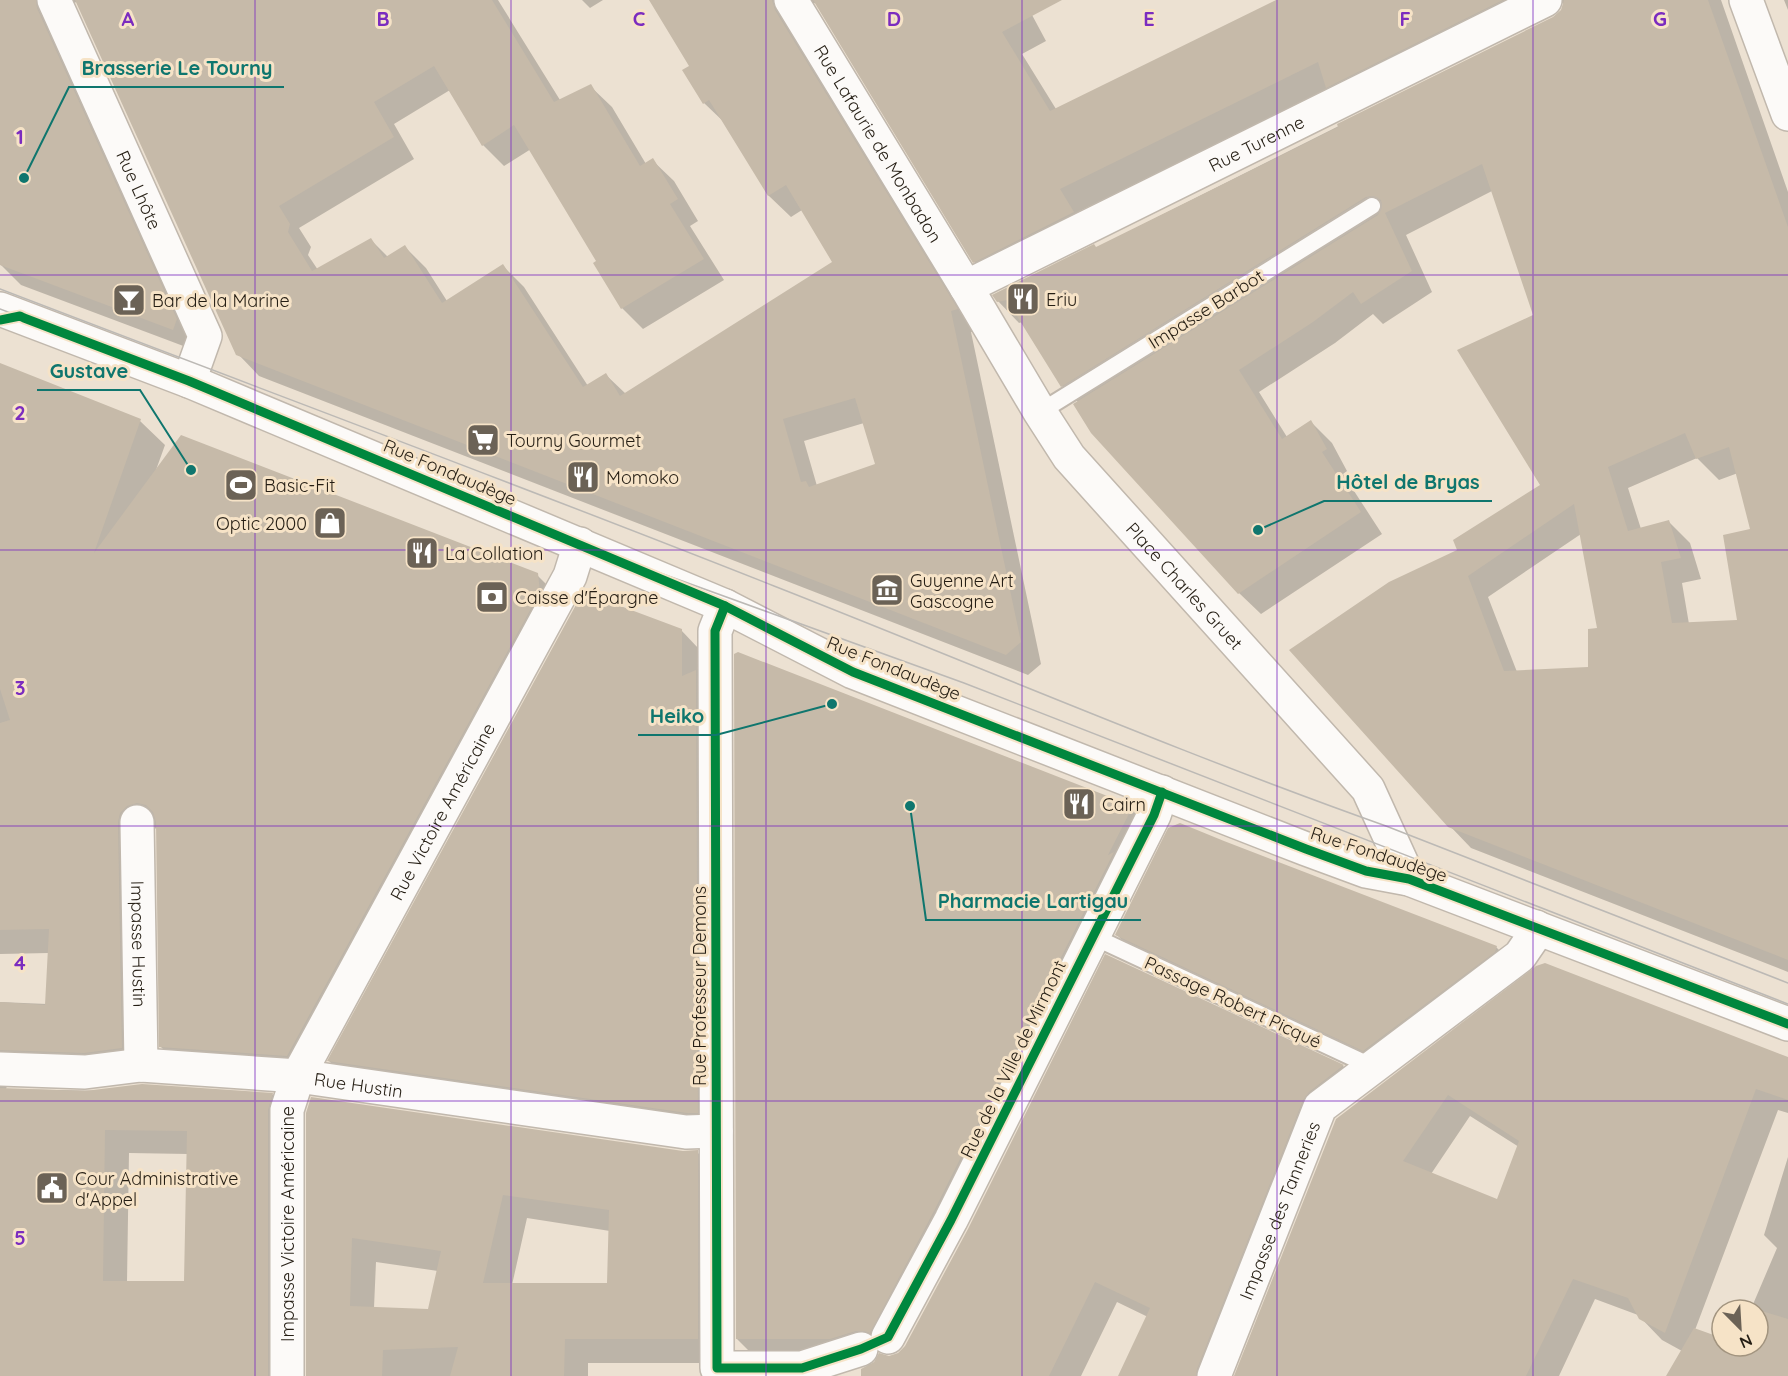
<svg xmlns="http://www.w3.org/2000/svg" width="1788" height="1376" viewBox="0 0 1788 1376" font-family="Quicksand,sans-serif">
  <style>
    .shadow { fill: #0003; fill-rule: evenodd }
    .building { fill: #c6baa9; fill-rule: evenodd }
    .lines { fill: none; stroke-linecap: round; stroke-linejoin: round }
    .service-casing { stroke: #c1b8ad; stroke-width: 20 }
    .minor-casing { stroke: #c1b8ad; stroke-width: 36 }
    .tertiary-casing { stroke: #c1b8ad; stroke-width: 36 }
    .secondary-casing { stroke: #c1b8ad; stroke-width: 36 }
    .service { stroke: #fcfaf8; stroke-width: 16 }
    .minor { stroke: #fcfaf8; stroke-width: 33 }
    .tertiary { stroke: #fcfaf8; stroke-width: 33 }
    .secondary { stroke: #fcfaf8; stroke-width: 33 }
    .tram { stroke: #bcb9b5; stroke-width: 1.5 }
    .cycleway-casing { stroke: #f6e3c7; stroke-width: 13 }
    .cycleway { stroke: #00873e; stroke-width: 9 }
    .grid { fill: none; stroke: #7b2cbf; stroke-width: 1.5; stroke-opacity: 0.55 }
    .labels { text-anchor: middle; dominant-baseline: central; stroke-width: 6; stroke-linejoin: round; paint-order: stroke }
    .street-label { font-size: 18px; fill: #251e14; stroke: #f6e3c7 }
    .poi-label { font-size: 18px; fill: #251e14; stroke: #f6e3c7; text-anchor: start }
    .grid-label { font-size: 20px; text-anchor: middle; font-weight: bold; fill: #7b2cbf; stroke: #f6e3c7; stroke-width: 6; stroke-linejoin: round; paint-order: stroke }
    .leader { fill: none; stroke: #0f766e; stroke-width: 2 }
    .callout-dot { fill: #0f766e; stroke: #f6e3c7; stroke-width: 2 }
    .callout-label { font-size: 20px; text-anchor: middle; font-weight: bold; fill: #0f766e; stroke: #f6e3c7; stroke-width: 6; stroke-linejoin: round; paint-order: stroke }
  </style>
  <rect width="100%" height="100%" fill="#ece1d2"/>
  <g class="shadow">
    <path d="M 0,0 L 498,0 L 560,100 L 590,86 L 612,107 L 646,164 L 652,160 L 674,181 L 698,221 L 690,226 L 724,280 L 643,329 L 622,308 L 599,261 L 531,149 L 504,166 L 483,145 L 450,90 L 394,124 L 414,159 L 299,228 L 311,247 L 308,255 L 318,270 L 371,240 L 388,257 L 405,247 L 426,268 L 447,301 L 503,266 L 524,287 L 588,386 L 606,375 L 626,394 L 835,263 L 802,210 L 791,217 L 769,196 L 726,124 L 704,103 L 684,70 L 691,66 L 651,0 L 1024,0 L 1046,41 L 1022,54 L 1056,109 L 1279,0 L 1721,0 L 1788,192 L 1788,972 L 1471,848 L 1449,825 L 1459,551 L 1542,485 L 1535,316 L 1492,191 L 1406,235 L 1432,292 L 1383,324 L 1373,314 L 1335,343 L 1259,392 L 1287,437 L 1311,422 L 1332,443 L 1347,471 L 1343,474 L 1382,534 L 1261,614 L 1239,593 L 1078,402 L 1062,386 L 1022,322 L 1019,323 L 998,301 L 1096,248 L 1554,18 L 1562,11 L 1565,3 L 1558,4 L 1348,108 L 1329,89 L 1080,211 L 1095,234 L 996,283 L 974,262 L 816,3 L 803,5 L 977,331 L 971,332 L 1041,664 L 1028,675 L 259,376 L 238,354 L 77,2 L 69,4 L 194,350 L 21,285 L 0,264 ZM 864,423 L 877,465 L 817,486 L 804,441 ZM 1697,458 L 1719,480 L 1738,473 L 1752,530 L 1738,621 L 1689,624 L 1682,583 L 1701,579 L 1690,543 L 1669,522 L 1641,529 L 1628,488 ZM 1581,534 L 1599,630 L 1589,668 L 1517,672 L 1488,597 Z"/>
    <path d="M 582,0 L 603,0 L 590,8 Z"/>
    <path d="M 1784,0 L 1788,0 L 1788,10 Z"/>
    <path d="M 0,365 L 140,421 L 165,445 L 156,470 L 537,575 L 561,599 L 312,1080 L 185,1071 L 161,1047 L 157,828 L 151,830 L 146,1072 L 8,1083 L 6,1089 L 272,1094 L 296,1119 L 292,1376 L 0,1376 L 0,1002 L 47,1004 L 49,953 L 0,954 ZM 538,588 L 541,588 L 542,599 L 539,600 ZM 129,1153 L 188,1154 L 185,1283 L 127,1282 Z"/>
    <path d="M 681,630 L 699,649 L 715,1130 L 347,1079 L 329,1061 Z"/>
    <path d="M 1132,807 L 1153,828 L 955,1232 L 891,1353 L 886,1351 L 877,1351 L 852,1359 L 758,1360 L 737,1339 Z"/>
    <path d="M 1117,935 L 1496,947 L 1513,964 L 1380,1067 L 1133,951 Z"/>
    <path d="M 1106,956 L 1343,1066 L 1364,1088 L 1330,1113 L 1224,1376 L 1120,1376 L 1148,1317 L 1117,1302 L 1081,1376 L 862,1376 L 889,1357 L 899,1354 L 906,1347 L 969,1230 Z"/>
    <path d="M 1537,967 L 1788,1059 L 1788,1113 L 1778,1110 L 1695,1330 L 1722,1340 L 1722,1346 L 1758,1346 L 1758,1310 L 1740,1310 L 1741,1306 L 1751,1309 L 1777,1248 L 1764,1235 L 1788,1157 L 1788,1376 L 1668,1376 L 1682,1351 L 1662,1340 L 1638,1315 L 1595,1299 L 1559,1376 L 1236,1376 ZM 1470,1116 L 1519,1147 L 1498,1201 L 1431,1174 Z"/>
    <path d="M 307,1113 L 683,1152 L 697,1152 L 721,1176 L 722,1363 L 588,1363 L 588,1376 L 307,1376 ZM 527,1218 L 610,1231 L 608,1284 L 512,1285 ZM 376,1262 L 438,1271 L 429,1310 L 374,1308 Z"/>
  </g>
  <g class="building">
    <path d="M 0,0 L 36,0 L 37,8 L 177,319 L 173,330 L 0,265 Z"/>
    <path d="M 75,0 L 492,0 L 554,102 L 591,84 L 640,166 L 653,158 L 678,199 L 670,204 L 704,259 L 621,309 L 593,263 L 596,261 L 514,125 L 482,146 L 434,66 L 374,102 L 394,137 L 279,206 L 290,224 L 288,232 L 312,271 L 371,238 L 384,258 L 405,245 L 442,303 L 503,264 L 583,387 L 606,373 L 620,396 L 832,262 L 786,185 L 768,196 L 709,100 L 703,104 L 682,70 L 689,66 L 649,0 L 772,0 L 775,10 L 958,309 L 951,311 L 1021,642 L 1006,655 L 236,355 ZM 855,398 L 875,464 L 809,487 L 806,481 L 801,482 L 783,419 Z"/>
    <path d="M 813,0 L 1062,0 L 1002,32 L 1050,111 L 1276,0 L 1503,0 L 1326,88 L 1318,62 L 1060,189 L 1074,212 L 973,263 Z"/>
    <path d="M 1564,0 L 1708,0 L 1788,227 L 1788,960 L 1448,827 L 1289,650 L 1389,582 L 1457,550 L 1453,540 L 1540,485 L 1457,350 L 1533,315 L 1482,164 L 1385,213 L 1412,271 L 1361,304 L 1353,292 L 1313,322 L 1239,370 L 1282,439 L 1311,420 L 1327,449 L 1322,452 L 1361,512 L 1238,594 L 1091,433 L 1073,404 L 1378,215 L 1382,206 L 1381,200 L 1372,196 L 1366,197 L 1061,387 L 1007,300 L 997,302 L 992,295 L 1094,244 L 1096,247 L 1274,159 L 1338,127 L 1337,124 L 1553,17 L 1561,10 ZM 1685,433 L 1696,459 L 1729,447 L 1750,529 L 1723,535 L 1737,620 L 1672,623 L 1661,562 L 1681,558 L 1669,520 L 1628,531 L 1608,467 ZM 1574,504 L 1597,628 L 1588,629 L 1588,667 L 1504,671 L 1468,576 Z"/>
    <path d="M 0,363 L 141,419 L 94,553 L 181,435 L 538,573 L 540,592 L 287,1056 L 159,1047 L 156,822 L 153,812 L 146,805 L 137,803 L 127,806 L 120,813 L 118,822 L 122,1048 L 84,1053 L 0,1050 L 0,1002 L 45,1005 L 49,929 L 0,930 L 0,723 L 10,720 L 0,689 Z"/>
    <path d="M 583,592 L 682,629 L 682,676 L 696,670 L 698,1113 L 687,1113 L 327,1061 Z"/>
    <path d="M 738,652 L 1133,806 L 1108,855 L 1114,852 L 934,1211 L 870,1333 L 864,1331 L 856,1331 L 830,1339 L 736,1339 L 734,654 Z"/>
    <path d="M 1180,823 L 1224,841 L 1497,946 L 1495,952 L 1363,1051 L 1115,935 L 1168,828 Z"/>
    <path d="M 1105,954 L 1344,1065 L 1309,1092 L 1303,1100 L 1197,1369 L 1196,1376 L 1118,1376 L 1150,1308 L 1095,1282 L 1049,1376 L 861,1376 L 861,1369 L 874,1362 L 879,1353 L 889,1356 L 898,1353 L 905,1346 L 968,1229 Z"/>
    <path d="M 1545,963 L 1788,1057 L 1788,1100 L 1756,1089 L 1665,1333 L 1639,1319 L 1628,1298 L 1573,1279 L 1526,1376 L 1234,1376 L 1336,1119 L 1536,966 ZM 1448,1095 L 1519,1141 L 1497,1199 L 1403,1161 Z"/>
    <path d="M 142,1084 L 273,1093 L 268,1110 L 268,1376 L 0,1376 L 0,1088 L 85,1091 ZM 105,1130 L 187,1131 L 184,1281 L 103,1281 Z"/>
    <path d="M 311,1097 L 683,1151 L 698,1150 L 698,1339 L 565,1339 L 564,1376 L 450,1376 L 458,1347 L 383,1350 L 382,1376 L 306,1376 L 306,1113 ZM 503,1195 L 609,1210 L 607,1283 L 483,1283 ZM 352,1238 L 441,1251 L 428,1309 L 350,1306 Z"/>
    <path d="M 1758,1310 L 1788,1319 L 1788,1376 L 1666,1376 L 1694,1328 L 1722,1338 L 1722,1346 L 1758,1346 Z"/>
  </g>
  <g class="lines">
    <g class="service-casing">
      <g id="service">
        <path d="M 1040,412 L 1372,206"/>
        <path d="M 1092,936 L 1373,1067"/>
      </g>
    </g>
    <g class="minor-casing">
      <g id="minor">
        <path id="s1" d="M 54,0 L 205,336 L 189,381"/>
        <path d="M 1746,0 L 1788,114"/>
        <path d="M 725,606 L 715,631 L 717,1368 L 802,1368 L 861,1349"/>
        <path id="s2" d="M 137,822 L 141,1065"/>
        <path id="s3" d="M 0,1069 L 85,1072 L 141,1065 L 298,1076 L 686,1132 L 716,1131"/>
        <path d="M 888,1337 L 951,1220 L 1154,815 L 1162,792"/>
        <path id="s4" d="M 287,1376 L 287,1110 L 298,1076 L 570,576 L 580,544"/>
        <path id="s5" d="M 1214,1376 L 1320,1107 L 1520,956 L 1531,940 L 1536,927"/>
      </g>
    </g>
    <g class="tertiary-casing">
      <g id="tertiary">
        <path id="s6" d="M 791,0 L 966,287 L 1040,412 L 1069,457 L 1368,789 L 1409,879"/>
        <path id="s7" d="M 966,287 L 1545,0"/>
      </g>
    </g>
    <g class="secondary-casing">
      <path id="secondary" d="M 0,309 L 189,381 L 725,606 L 853,672 L 1306,849 L 1366,871 L 1409,879 L 1788,1024"/>
    </g>
    <use href="#service" class="service"/>
    <use href="#minor" class="minor"/>
    <use href="#tertiary" class="tertiary"/>
    <use href="#secondary" class="secondary"/>
    <g class="tram">
      <path d="M 0,289 C 258,388 517,484 774,586 C 978,666 1180,753 1386,826 L 1788,983"/>
      <path d="M 0,309 L 189,381 L 580,544 L 964,683 L 1788,1004"/>
    </g>
    <g class="cycleway-casing">
      <g id="cycleway">
        <path d="M 0,320 L 20,316 L 24,318 L 189,381 L 725,606 L 853,672 L 1306,849 L 1366,871 L 1409,879 L 1788,1024"/>
        <path d="M 725,606 L 715,631 L 717,1368 L 802,1368 L 861,1349 L 888,1337 L 951,1220 L 1154,815 L 1162,792"/>
      </g>
    </g>
    <use href="#cycleway" class="cycleway"/>
  </g>
  <path class="grid" d="M 255,0 L 255,1376M 511,0 L 511,1376M 766,0 L 766,1376M 1022,0 L 1022,1376M 1277,0 L 1277,1376M 1533,0 L 1533,1376M 0,275 L 1788,275M 0,550 L 1788,550M 0,826 L 1788,826M 0,1101 L 1788,1101"/>
  <defs>
    <g id="restaurant-square" transform="scale(1.725)"><rect x="-9" y="-9" width="18" height="18" rx="4" fill="#6b6256" stroke="#f6e3c7"/><path d="M-5-6h1v4h1v-4h1v4h1v-4h1v5L-1.5 .5V6h-2V.5L-5-1ZM5-6V6H3V1.5H1.5Q1.5-4 5-6Z" fill="#fff"/></g>
    <g id="bar-square" transform="scale(1.725)"><rect x="-9" y="-9" width="18" height="18" rx="4" fill="#6b6256" stroke="#f6e3c7"/><path d="M-6-5H6L.8 .8V4.5H3.5V6h-7V4.5H-.8V.8Z" fill="#fff"/></g>
    <g id="supermarket-square" transform="scale(1.725)"><rect x="-9" y="-9" width="18" height="18" rx="4" fill="#6b6256" stroke="#f6e3c7"/><path d="M-6-5.5h2.5l.6 2H6L4.5 2H-2.5L-4.4-4H-6ZM-1.5 3.2a1.3 1.3 0 1 0 .1 0ZM3 3.2a1.3 1.3 0 1 0 .1 0Z" fill="#fff"/></g>
    <g id="stadium-square" transform="scale(1.725)"><rect x="-9" y="-9" width="18" height="18" rx="4" fill="#6b6256" stroke="#f6e3c7"/><path d="M0-5a6.5 5 0 1 0 0 10a6.5 5 0 1 0 0-10ZM-3.5-1.8h7v3.6h-7Z" fill="#fff"/></g>
    <g id="shop-square" transform="scale(1.725)"><rect x="-9" y="-9" width="18" height="18" rx="4" fill="#6b6256" stroke="#f6e3c7"/><path d="M-5-2.5h2.3a2.7 3.5 0 0 1 5.4 0H5L5.5 6h-11ZM-1.5-2.5h3a1.5 2.3 0 0 0-3 0Z" fill="#fff"/></g>
    <g id="museum-square" transform="scale(1.725)"><rect x="-9" y="-9" width="18" height="18" rx="4" fill="#6b6256" stroke="#f6e3c7"/><path d="M0-6L6-3V-2H-6V-3ZM-5-1h2V3h-2ZM-1-1h2V3h-2ZM3-1h2V3H3ZM-6 4H6V6H-6Z" fill="#fff"/></g>
    <g id="bank-square" transform="scale(1.725)"><rect x="-9" y="-9" width="18" height="18" rx="4" fill="#6b6256" stroke="#f6e3c7"/><path d="M-6-4H6V4H-6ZM0-2.3a2.3 2.3 0 1 0 0 4.6a2.3 2.3 0 1 0 0-4.6Z" fill="#fff"/></g>
    <g id="civic-square" transform="scale(1.725)"><rect x="-9" y="-9" width="18" height="18" rx="4" fill="#6b6256" stroke="#f6e3c7"/><path d="M-.6-6.5H3V-4.5H.6V-3L4-1V1h2V6H-6V1h2V-1L-.6-3ZM-1.2 2.5V6h2.4V2.5Z" fill="#fff"/></g>
  </defs>
  <g fill-rule="evenodd">
    <use href="#restaurant-square" x="1023" y="299"/>
    <use href="#bar-square" x="129" y="300"/>
    <use href="#supermarket-square" x="483" y="440"/>
    <use href="#restaurant-square" x="583" y="477"/>
    <use href="#stadium-square" x="241" y="485"/>
    <use href="#shop-square" x="330" y="523"/>
    <use href="#restaurant-square" x="422" y="553"/>
    <use href="#museum-square" x="887" y="590"/>
    <use href="#bank-square" x="492" y="597"/>
    <use href="#restaurant-square" x="1079" y="804"/>
    <use href="#civic-square" x="52" y="1188"/>
  </g>
  <g class="labels">
    <g class="street-label">
      <text stroke="none"><textPath href="#s6" startOffset="168">Rue Lafaurie de Monbadon</textPath></text>
      <text stroke="none"><textPath href="#s7" startOffset="324">Rue Turenne</textPath></text>
      <text stroke="none"><textPath href="#s1" startOffset="208">Rue Lhôte</textPath></text>
      <text transform="translate(1206 309) rotate(-32)">Impasse Barbot</text>
      <text transform="translate(450 472) rotate(23)">Rue Fondaudège</text>
      <text stroke="none"><textPath href="#s6" startOffset="708">Place Charles Gruet</textPath></text>
      <text transform="translate(894 668) rotate(22)">Rue Fondaudège</text>
      <text stroke="none"><textPath href="#s4" startOffset="603">Rue Victoire Américaine</textPath></text>
      <text transform="translate(1379 854) rotate(18)">Rue Fondaudège</text>
      <text stroke="none"><textPath href="#s2" startOffset="122">Impasse Hustin</textPath></text>
      <text transform="translate(699 986) rotate(-90)">Rue Professeur Demons</text>
      <text transform="translate(1233 1002) rotate(25)">Passage Robert Picqué</text>
      <text transform="translate(1013 1059) rotate(-64)">Rue de la Ville de Mirmont</text>
      <text stroke="none"><textPath href="#s3" startOffset="360">Rue Hustin</textPath></text>
      <text stroke="none"><textPath href="#s5" startOffset="178">Impasse des Tanneries</textPath></text>
      <text stroke="none"><textPath href="#s4" startOffset="152">Impasse Victoire Américaine</textPath></text>
    </g>
    <g class="poi-label">
      <text x="1046" y="299">Eriu</text>
      <text x="152" y="300">Bar de la Marine</text>
      <text x="506" y="440">Tourny Gourmet</text>
      <text x="606" y="477">Momoko</text>
      <text x="264" y="485">Basic-Fit</text>
      <text x="307" y="523" text-anchor="end">Optic 2000</text>
      <text x="445" y="553">La Collation</text>
      <text x="910" y="580">Guyenne Art<tspan x="910" dy="21">Gascogne</tspan></text>
      <text x="515" y="597">Caisse d'Épargne</text>
      <text x="1102" y="804">Cairn</text>
      <text x="75" y="1178">Cour Administrative<tspan x="75" dy="21">d'Appel</tspan></text>
    </g>
  </g>
  <g class="grid-label">
    <text x="128" y="26">A</text>
    <text x="383" y="26">B</text>
    <text x="639" y="26">C</text>
    <text x="894" y="26">D</text>
    <text x="1149" y="26">E</text>
    <text x="1405" y="26">F</text>
    <text x="1660" y="26">G</text>
    <text x="20" y="144">1</text>
    <text x="20" y="420">2</text>
    <text x="20" y="695">3</text>
    <text x="20" y="970">4</text>
    <text x="20" y="1245">5</text>
  </g>
  <path class="leader" d="M24 178L69 87H284M191 470L140 390H37M1258 530L1324 501H1492M832 704L716 735H638M910 806L926 920H1141"/>
  <g class="callout-dot">
    <circle cx="24" cy="178" r="6"/>
    <circle cx="191" cy="470" r="6"/>
    <circle cx="1258" cy="530" r="6"/>
    <circle cx="832" cy="704" r="6"/>
    <circle cx="910" cy="806" r="6"/>
  </g>
  <g class="callout-label">
    <text x="177" y="75">Brasserie Le Tourny</text>
    <text x="89" y="378">Gustave</text>
    <text x="1408" y="489">Hôtel de Bryas</text>
    <text x="677" y="723">Heiko</text>
    <text x="1033" y="908">Pharmacie Lartigau</text>
  </g>
  <g transform="translate(1740 1328) rotate(156)"><circle r="28" fill="#f6e3c7" stroke="#a2947f" stroke-width="1.5"/>
  <path d="M0-4.5L10 22L0 15L-10 22Z" fill="#6b6256"/>
  <text y="-9" font-size="16" font-weight="bold" text-anchor="middle" fill="#251e14">N</text>
  </g>
</svg>
